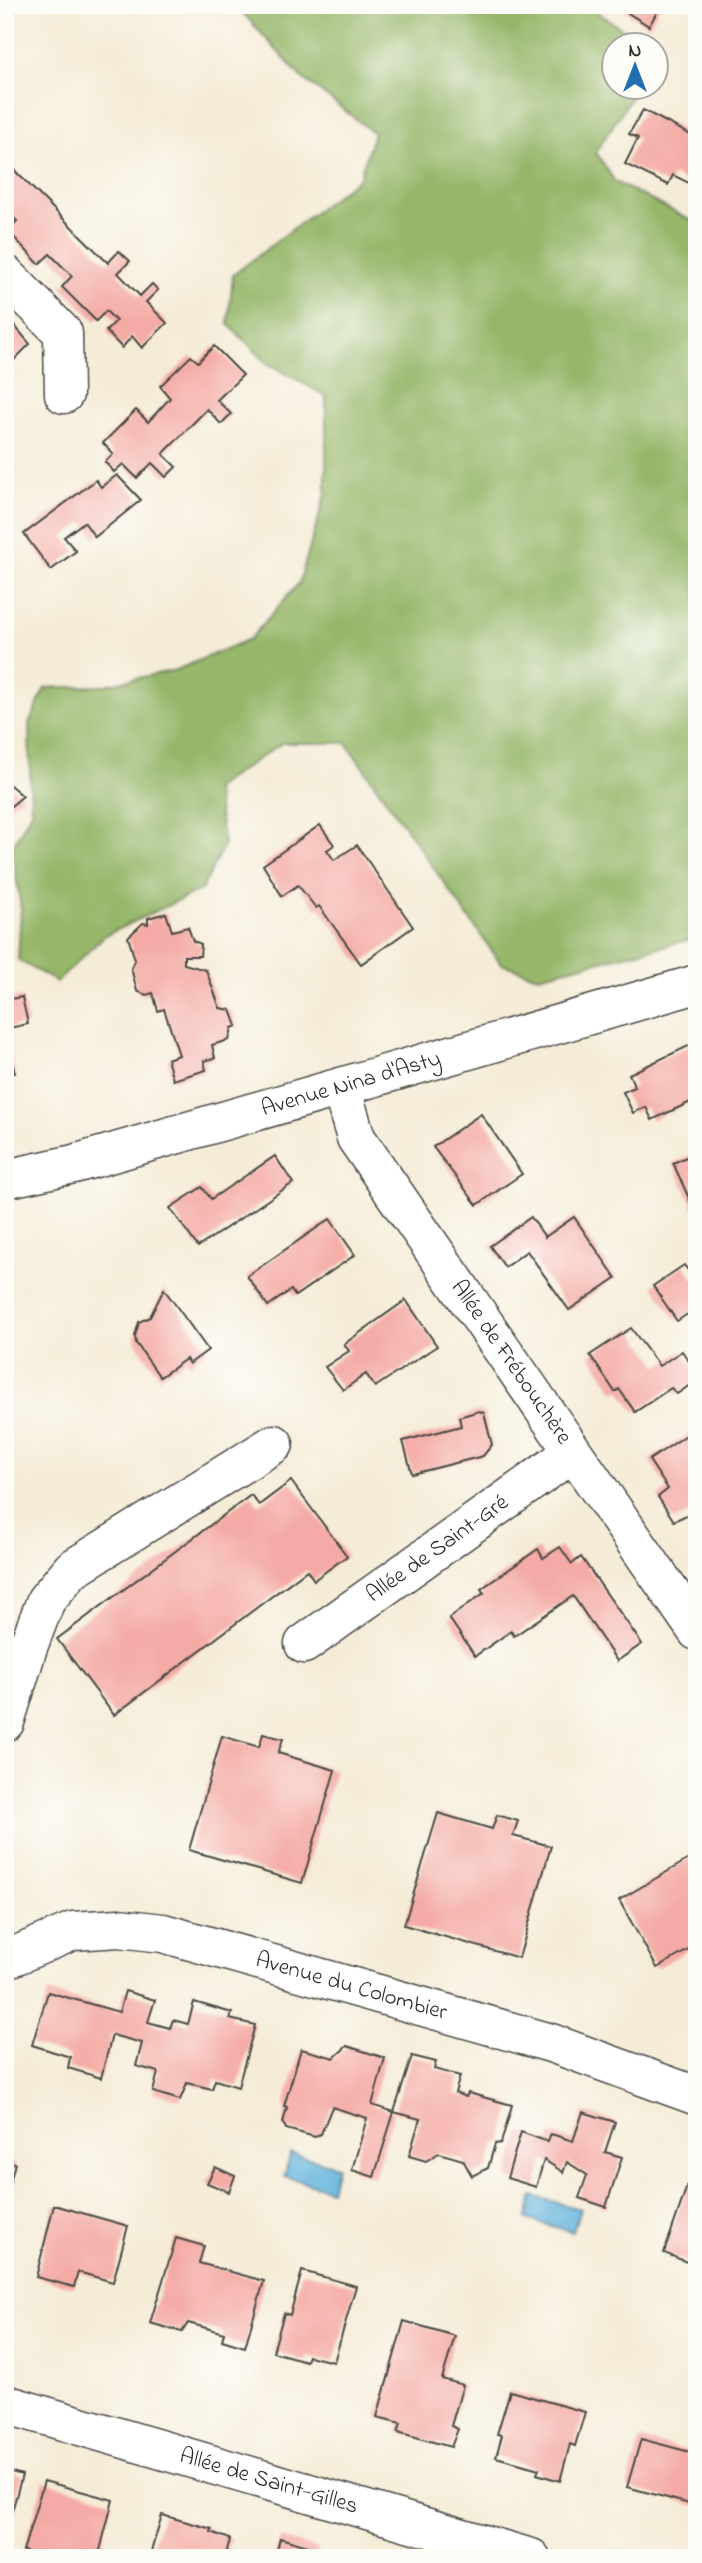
<svg xmlns="http://www.w3.org/2000/svg" width="702" height="2563" viewBox="0 0 702 2563" font-family="'Indie Flower',sans-serif">
  <style>
    .forest { fill: #96b76b; stroke: #60714b; stroke-width: 2 }
    .water { fill: #61b2dc; stroke: #466e84; stroke-width: 2 }
    .building { fill: #f4aba5 }
    .lines { fill: none; stroke-linecap: round; stroke-linejoin: round }
    .minor-casing { stroke: #494845; stroke-width: 41 }
    .minor { stroke: #fff; stroke-width: 38 }
    .labels { text-anchor: middle; dominant-baseline: central; stroke-width: 5; stroke-linejoin: round; paint-order: stroke }
    .street-label { font-size: 23px; fill: #2b2b2b; stroke: #fdfcf7 }
  </style>
  <rect width="100%" height="100%" fill="#fdfcf7"/>
  <filter id="ink" filterUnits="userSpaceOnUse"><feTurbulence type="fractalNoise" baseFrequency=".0143" numOctaves="2"/><feDisplacementMap in="SourceGraphic" scale="14" xChannelSelector="R" yChannelSelector="G"/><feConvolveMatrix kernelMatrix="1 2 1 2 8 2 1 2 1" color-interpolation-filters="sRGB"/></filter>
  <filter id="wash" filterUnits="userSpaceOnUse"><feTurbulence type="fractalNoise" baseFrequency=".00686" numOctaves="4" result="noise"/><feDisplacementMap in="SourceGraphic" scale="28" xChannelSelector="R" yChannelSelector="G"/><feGaussianBlur stdDeviation="1.57" result="paint"/><feColorMatrix in="noise" values="0 0 0 0 0 0 0 0 0 0 0 0 0 0 0 0 0 1.4 0 .05"/><feComposite in="paint" operator="in"/></filter>
  <g filter="url(#wash)">
    <rect width="100%" height="100%" fill="#f5ecd7"/>
    <path class="forest" d="M 236,5 L 586,5 L 643,42 L 643,45 L 614,46 L 614,88 L 637,88 L 596,152 L 615,182 L 697,223 L 697,938 L 538,976 L 501,964 L 346,743 L 282,743 L 215,788 L 224,844 L 202,889 L 104,936 L 57,982 L 18,960 L 21,908 L 12,848 L 31,812 L 29,724 L 45,688 L 100,686 L 176,670 L 250,639 L 299,583 L 326,493 L 326,396 L 267,363 L 228,324 L 233,275 L 359,178 L 374,133 L 300,76 Z"/>
    <g class="water">
      <path d="M 291,2153 L 337,2166 L 331,2190 L 284,2176 Z"/>
      <path d="M 533,2196 L 580,2209 L 573,2232 L 526,2219 Z"/>
    </g>
    <g id="blocks">
      <g class="building">
        <path d="M 615,5 L 661,5 L 649,26 Z"/>
        <path d="M 643,110 L 697,138 L 697,187 L 673,175 L 668,185 L 625,164 L 638,138 L 629,134 Z"/>
        <path d="M 10,142 L 14,146 L 5,154 L 5,146 Z"/>
        <path d="M 5,161 L 108,263 L 119,251 L 130,261 L 118,273 L 140,296 L 152,284 L 158,290 L 146,302 L 167,323 L 142,348 L 132,336 L 122,348 L 106,331 L 116,321 L 106,311 L 96,321 L 62,287 L 72,276 L 50,254 L 39,264 L 8,231 L 17,221 L 5,209 Z"/>
        <path d="M 14,325 L 30,344 L 5,369 L 5,334 Z"/>
        <path d="M 214,346 L 243,375 L 217,400 L 231,414 L 221,424 L 207,409 L 163,454 L 176,467 L 166,477 L 152,463 L 137,478 L 123,464 L 114,472 L 105,462 L 113,454 L 103,443 L 136,410 L 148,422 L 170,398 L 160,386 L 191,356 L 198,362 Z"/>
        <path d="M 117,475 L 141,500 L 95,537 L 84,522 L 64,537 L 76,551 L 51,570 L 24,534 L 96,480 L 101,487 Z"/>
        <path d="M 5,781 L 23,796 L 5,811 Z"/>
        <path d="M 320,825 L 334,845 L 327,850 L 334,860 L 357,845 L 413,927 L 361,964 L 319,906 L 316,908 L 298,885 L 282,896 L 263,865 Z"/>
        <path d="M 166,913 L 172,931 L 188,927 L 193,941 L 201,944 L 200,956 L 184,956 L 184,964 L 206,970 L 220,1008 L 231,1010 L 237,1026 L 232,1028 L 229,1040 L 212,1045 L 215,1058 L 204,1061 L 206,1070 L 173,1080 L 167,1059 L 179,1055 L 164,1009 L 158,1011 L 153,993 L 146,995 L 137,991 L 131,968 L 135,960 L 128,937 L 143,923 L 148,924 L 148,918 Z"/>
        <path d="M 22,997 L 28,1024 L 5,1029 L 5,1000 Z"/>
        <path d="M 5,1035 L 15,1073 L 5,1075 Z"/>
        <path d="M 697,1042 L 697,1099 L 652,1120 L 646,1107 L 633,1113 L 623,1092 L 635,1087 L 629,1074 Z"/>
        <path d="M 481,1114 L 522,1174 L 477,1205 L 433,1147 Z"/>
        <path d="M 697,1152 L 697,1216 L 673,1163 Z"/>
        <path d="M 275,1156 L 293,1183 L 198,1247 L 170,1208 L 202,1187 L 211,1199 Z"/>
        <path d="M 531,1217 L 545,1237 L 574,1217 L 616,1278 L 569,1310 L 527,1251 L 505,1267 L 490,1246 Z"/>
        <path d="M 330,1219 L 355,1255 L 295,1296 L 291,1290 L 268,1306 L 247,1276 Z"/>
        <path d="M 684,1265 L 697,1282 L 697,1308 L 677,1321 L 653,1286 Z"/>
        <path d="M 164,1289 L 208,1350 L 189,1364 L 186,1359 L 160,1377 L 136,1343 L 135,1336 L 139,1322 L 150,1317 Z"/>
        <path d="M 406,1300 L 437,1346 L 375,1387 L 366,1374 L 343,1390 L 325,1367 L 349,1351 L 344,1344 Z"/>
        <path d="M 631,1328 L 659,1366 L 682,1351 L 697,1373 L 697,1380 L 677,1394 L 671,1388 L 635,1412 L 619,1389 L 615,1392 L 590,1355 Z"/>
        <path d="M 479,1411 L 484,1413 L 492,1445 L 483,1456 L 412,1474 L 403,1441 L 461,1426 L 459,1417 Z"/>
        <path d="M 697,1428 L 697,1510 L 674,1521 L 658,1497 L 668,1489 L 649,1460 Z"/>
        <path d="M 291,1481 L 347,1556 L 314,1580 L 307,1570 L 114,1715 L 57,1639 L 251,1495 L 259,1505 Z"/>
        <path d="M 560,1547 L 572,1564 L 581,1557 L 642,1644 L 617,1661 L 573,1596 L 514,1636 L 511,1631 L 475,1656 L 449,1618 L 484,1593 L 481,1589 L 538,1549 L 543,1558 Z"/>
        <path d="M 263,1734 L 283,1739 L 278,1753 L 335,1770 L 302,1883 L 189,1850 L 222,1736 L 259,1747 Z"/>
        <path d="M 438,1813 L 492,1829 L 497,1815 L 518,1821 L 513,1836 L 551,1846 L 519,1958 L 404,1925 Z"/>
        <path d="M 694,1856 L 697,1861 L 697,1945 L 657,1968 L 619,1900 Z"/>
        <path d="M 125,1991 L 155,2000 L 148,2022 L 170,2028 L 173,2020 L 188,2024 L 194,2002 L 232,2013 L 230,2019 L 255,2025 L 238,2087 L 215,2080 L 212,2089 L 187,2083 L 180,2100 L 153,2092 L 158,2072 L 136,2066 L 142,2043 L 112,2035 L 101,2078 L 68,2068 L 70,2057 L 32,2045 L 48,1992 L 119,2012 Z"/>
        <path d="M 347,2046 L 385,2058 L 372,2105 L 394,2112 L 374,2177 L 352,2170 L 367,2118 L 332,2107 L 321,2134 L 315,2137 L 286,2129 L 283,2123 L 287,2107 L 284,2106 L 301,2049 L 334,2058 Z"/>
        <path d="M 412,2056 L 436,2062 L 434,2069 L 460,2076 L 455,2093 L 466,2097 L 468,2093 L 512,2105 L 501,2143 L 495,2144 L 488,2168 L 472,2176 L 463,2160 L 439,2153 L 426,2161 L 409,2156 L 420,2119 L 394,2112 Z"/>
        <path d="M 583,2112 L 615,2122 L 605,2152 L 622,2157 L 606,2207 L 579,2198 L 587,2175 L 567,2162 L 563,2172 L 544,2160 L 536,2187 L 507,2178 L 521,2132 L 548,2142 L 551,2134 L 573,2141 Z"/>
        <path d="M 5,2161 L 15,2163 L 6,2198 L 5,2198 Z"/>
        <path d="M 215,2167 L 235,2176 L 229,2192 L 207,2183 Z"/>
        <path d="M 687,2186 L 697,2190 L 697,2266 L 664,2253 Z"/>
        <path d="M 54,2205 L 128,2226 L 113,2282 L 78,2272 L 74,2287 L 36,2277 Z"/>
        <path d="M 176,2238 L 204,2246 L 199,2263 L 264,2281 L 245,2347 L 222,2340 L 224,2333 L 188,2323 L 182,2332 L 150,2323 Z"/>
        <path d="M 302,2271 L 356,2286 L 334,2362 L 308,2356 L 306,2361 L 273,2352 L 284,2313 L 290,2315 Z"/>
        <path d="M 404,2321 L 455,2336 L 442,2379 L 463,2385 L 451,2426 L 458,2429 L 451,2447 L 398,2432 L 401,2423 L 377,2417 Z"/>
        <path d="M 510,2391 L 585,2412 L 575,2446 L 570,2444 L 560,2481 L 537,2474 L 539,2469 L 496,2457 L 502,2435 L 497,2434 Z"/>
        <path d="M 697,2430 L 697,2506 L 627,2487 L 641,2439 L 690,2452 Z"/>
        <path d="M 5,2470 L 22,2475 L 8,2526 L 5,2525 Z"/>
        <path d="M 44,2481 L 113,2500 L 98,2558 L 42,2558 L 23,2551 Z"/>
        <path d="M 162,2515 L 212,2529 L 211,2532 L 230,2539 L 225,2558 L 149,2558 Z"/>
        <path d="M 280,2538 L 318,2549 L 316,2558 L 275,2558 Z"/>
      </g>
    </g>
  </g>
  <g filter="url(#ink)">
    <use href="#blocks" fill-opacity="0" stroke="#494845" stroke-width="2"/>
    <g class="lines">
      <g class="minor-casing">
        <g id="minor">
          <path d="M 5,274 L 63,333 L 64,394"/>
          <path id="s1" d="M 341,1087 L 356,1138 L 697,1631"/>
          <path id="s2" d="M 5,1179 L 74,1164 L 697,984"/>
          <path id="s3" d="M 304,1644 L 572,1453"/>
          <path d="M 5,1722 L 28,1647 L 46,1600 L 72,1569 L 274,1444"/>
          <path id="s4" d="M 5,1960 L 73,1931 L 119,1928 L 163,1933 L 551,2043 L 697,2096"/>
          <path id="s5" d="M 5,2404 L 531,2558"/>
        </g>
      </g>
      <use href="#minor" class="minor"/>
    </g>
  </g>
  <g class="labels">
    <g class="street-label">
      <text stroke="none"><textPath href="#s2" startOffset="359">Avenue Nina d'Asty</textPath></text>
      <text stroke="none"><textPath href="#s1" startOffset="326">Allée de Frébouchère</textPath></text>
      <text stroke="none"><textPath href="#s3" startOffset="164">Allée de Saint-Gré</textPath></text>
      <text stroke="none"><textPath href="#s4" startOffset="360">Avenue du Colombier</textPath></text>
      <text stroke="none"><textPath href="#s5" startOffset="275">Allée de Saint-Gilles</textPath></text>
    </g>
  </g>
  <rect width="702" height="2563" fill="none" stroke="#fdfcf7" stroke-width="28"/>
  <g transform="translate(635 66)"><circle r="33" fill="#fdfcf7" stroke="#a9a8a5" stroke-width="2"/>
  <path d="M0-5L12 26L0 18L-12 26Z" fill="#1f6fb2"/>
  <text y="-10" font-size="19" font-weight="bold" text-anchor="middle" fill="#2b2b2b">N</text>
  </g>
</svg>
